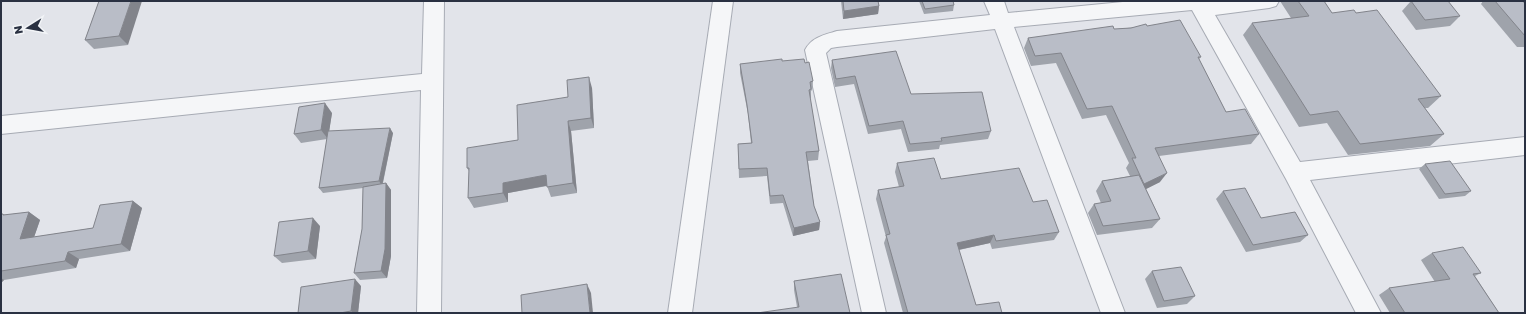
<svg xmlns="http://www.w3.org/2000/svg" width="1526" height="314" viewBox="0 0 1526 314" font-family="'Golos Text',sans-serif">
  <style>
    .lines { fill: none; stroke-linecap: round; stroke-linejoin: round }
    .minor-casing { stroke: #a7abb4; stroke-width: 2 }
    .minor { fill: #f5f6f8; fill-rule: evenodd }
    .wall { fill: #9fa3ab }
    .shaded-wall { fill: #82848b }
    .building { fill: #b9bdc7; stroke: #82848b }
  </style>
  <rect width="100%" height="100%" fill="#e2e4ea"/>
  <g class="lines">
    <g class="minor-casing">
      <g id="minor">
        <path d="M 424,1 L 444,1 L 441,313 L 417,313 L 421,90 L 1,134 L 1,116 L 422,74 Z"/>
        <path d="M 713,1 L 733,1 L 692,313 L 668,313 Z"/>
        <path d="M 984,1 L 1004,1 L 1008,13 L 1133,1 L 1279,1 L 1276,6 L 1269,8 L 1215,15 L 1300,162 L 1525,137 L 1525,155 L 1310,180 L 1381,313 L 1356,313 L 1286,179 L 1192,10 L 1014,27 L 1125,313 L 1101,313 L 995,29 L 837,47 L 831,48 L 826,53 L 886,313 L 862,313 L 805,50 C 812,37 824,35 837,31 L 990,15 Z"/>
      </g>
    </g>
    <use href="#minor" class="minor"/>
  </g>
  <g class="wall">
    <path d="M 99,1 L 128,45 L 94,49 L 85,40 Z"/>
    <path d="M 841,1 L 878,1 L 879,6 L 878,14 L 843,19 Z"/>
    <path d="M 919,1 L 953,1 L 954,5 L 953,11 L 924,14 Z"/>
    <path d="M 1280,1 L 1324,1 L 1332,13 L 1356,13 L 1441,96 L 1428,108 L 1425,108 L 1444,134 L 1430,146 L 1348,155 L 1327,123 L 1299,127 L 1243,35 L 1252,23 L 1291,18 Z"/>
    <path d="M 1411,1 L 1460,16 L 1450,26 L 1416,30 L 1402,11 Z"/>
    <path d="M 1483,1 L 1523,1 L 1525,4 L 1525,47 L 1517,47 L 1481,4 Z"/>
    <path d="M 1147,26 L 1201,57 L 1199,59 L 1226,112 L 1259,134 L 1251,144 L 1159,156 L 1160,182 L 1146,189 L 1160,219 L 1152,228 L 1097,235 L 1088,213 L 1094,204 L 1101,203 L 1096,191 L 1102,181 L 1130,176 L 1126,168 L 1129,163 L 1106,115 L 1082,119 L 1056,63 L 1031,66 L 1024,48 L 1028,38 Z"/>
    <path d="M 832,60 L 911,94 L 991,131 L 988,139 L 940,145 L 939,149 L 908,152 L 901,129 L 868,134 L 854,84 L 835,87 L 831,68 Z"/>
    <path d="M 782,61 L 805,63 L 813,81 L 812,90 L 811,91 L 811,98 L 810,98 L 819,151 L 818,160 L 808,161 L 814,206 L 820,222 L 819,230 L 793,236 L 783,203 L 770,204 L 767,176 L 739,178 L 738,144 L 751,143 L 748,114 L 740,73 L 740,64 Z"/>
    <path d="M 592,88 L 594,128 L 571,131 L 577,193 L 551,197 L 547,186 L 508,193 L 508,202 L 474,208 L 468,198 L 469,171 L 467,168 L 518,140 L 568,97 Z"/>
    <path d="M 332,113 L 329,131 L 393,133 L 383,183 L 386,183 L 391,190 L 391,256 L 387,278 L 360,280 L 354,273 L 362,229 L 363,188 L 323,193 L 319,188 L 327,139 L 301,143 L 294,134 Z"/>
    <path d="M 897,163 L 941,179 L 1033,202 L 1059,232 L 1054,240 L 992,249 L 990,243 L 959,250 L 976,305 L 1002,313 L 903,313 L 884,243 L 886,237 L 876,199 L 878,190 L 899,187 L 895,172 Z"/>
    <path d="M 1425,164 L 1471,191 L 1465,196 L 1439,199 L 1419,169 Z"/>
    <path d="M 1223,191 L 1261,218 L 1308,235 L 1300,242 L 1246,252 L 1216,199 Z"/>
    <path d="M 133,201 L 142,208 L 130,251 L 79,259 L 76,268 L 4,280 L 1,283 L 1,214 L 3,214 L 5,215 L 29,212 L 40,220 L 34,237 L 93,228 Z"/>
    <path d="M 320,226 L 316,259 L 282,263 L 274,256 Z"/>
    <path d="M 1432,253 L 1481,273 L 1475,276 L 1499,313 L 1390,313 L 1379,295 L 1389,288 L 1435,282 L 1421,260 Z"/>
    <path d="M 1152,271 L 1195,296 L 1187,304 L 1157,308 L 1145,279 Z"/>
    <path d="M 794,281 L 850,313 L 797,307 L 794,290 Z"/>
    <path d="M 361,286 L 358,313 L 298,313 Z"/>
  </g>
  <g class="shaded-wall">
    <path d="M 131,1 L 142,1 L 128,45 L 119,36 Z"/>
    <path d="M 879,6 L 878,14 L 843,19 L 844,11 Z"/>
    <path d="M 589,77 L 592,88 L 594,128 L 591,118 Z"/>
    <path d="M 325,103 L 332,113 L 328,139 L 321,130 Z"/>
    <path d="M 568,121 L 571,131 L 577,193 L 573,183 Z"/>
    <path d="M 390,128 L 393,133 L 382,186 L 379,181 Z"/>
    <path d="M 1167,173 L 1160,182 L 1138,193 L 1144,184 Z"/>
    <path d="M 546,175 L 550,185 L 508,193 L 508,202 L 503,193 L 503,183 Z"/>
    <path d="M 386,183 L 391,190 L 391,256 L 387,278 L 381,271 Z"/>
    <path d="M 133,201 L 142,208 L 130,251 L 121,244 Z"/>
    <path d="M 29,212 L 40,220 L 31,246 L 20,239 Z"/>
    <path d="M 313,218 L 320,226 L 316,259 L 308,251 Z"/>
    <path d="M 820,222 L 819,230 L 793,236 L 794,228 Z"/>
    <path d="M 994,235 L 990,243 L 953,251 L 957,243 Z"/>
    <path d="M 68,252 L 79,259 L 76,268 L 65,261 Z"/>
    <path d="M 1,278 L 4,280 L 1,283 Z"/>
    <path d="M 355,279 L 361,286 L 358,313 L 353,313 L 351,311 Z"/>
    <path d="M 587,284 L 591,293 L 593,313 L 590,313 Z"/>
  </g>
  <g class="building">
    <path d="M 99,1 L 131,1 L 119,36 L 85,40 Z"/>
    <path d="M 843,1 L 878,1 L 879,6 L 844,11 Z"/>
    <path d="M 922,1 L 953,1 L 954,5 L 925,9 Z"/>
    <path d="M 1298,1 L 1324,1 L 1332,13 L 1354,10 L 1356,13 L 1377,10 L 1441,96 L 1418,99 L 1444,134 L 1360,144 L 1338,111 L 1310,115 L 1252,23 L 1309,16 Z"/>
    <path d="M 1411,1 L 1448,1 L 1460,16 L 1425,20 Z"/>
    <path d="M 1495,1 L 1523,1 L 1525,4 L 1525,36 Z"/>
    <path d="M 1180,20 L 1201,57 L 1198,57 L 1226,112 L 1245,109 L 1259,134 L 1155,148 L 1167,173 L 1144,184 L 1132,158 L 1136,158 L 1112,106 L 1087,109 L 1061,53 L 1035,56 L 1028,38 L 1113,26 L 1114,29 L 1131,28 L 1146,24 L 1147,26 Z"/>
    <path d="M 896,51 L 911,94 L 982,92 L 991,131 L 941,138 L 942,141 L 910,144 L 903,121 L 869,126 L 855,76 L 836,79 L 832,60 Z"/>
    <path d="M 782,59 L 782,61 L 804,59 L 805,63 L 809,62 L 813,81 L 810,82 L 811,89 L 809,90 L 819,151 L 806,152 L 814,206 L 820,222 L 794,228 L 783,195 L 770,196 L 767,168 L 739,169 L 738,144 L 752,143 L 747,105 L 740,64 Z"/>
    <path d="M 589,77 L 591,118 L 568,121 L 573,183 L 547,187 L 546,175 L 503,183 L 503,193 L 468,198 L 469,168 L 467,168 L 467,148 L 518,140 L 517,105 L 568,97 L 567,80 Z"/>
    <path d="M 325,103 L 321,130 L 294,134 L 299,107 Z"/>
    <path d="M 390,128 L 379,181 L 319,188 L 328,131 Z"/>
    <path d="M 934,158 L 941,179 L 1019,168 L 1033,202 L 1047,200 L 1059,232 L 996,241 L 994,235 L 957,243 L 976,305 L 999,302 L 1002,313 L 908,313 L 886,235 L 890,234 L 878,190 L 904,186 L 897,163 Z"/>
    <path d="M 1450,161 L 1471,191 L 1445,194 L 1425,164 Z"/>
    <path d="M 1139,175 L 1160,219 L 1103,226 L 1094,204 L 1111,201 L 1102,181 Z"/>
    <path d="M 386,183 L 385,249 L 381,271 L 354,273 L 362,229 L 363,187 Z"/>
    <path d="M 1245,188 L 1261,218 L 1295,212 L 1308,235 L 1253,245 L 1223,191 Z"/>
    <path d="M 133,201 L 121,244 L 68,252 L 65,261 L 1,271 L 1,214 L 3,214 L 3,215 L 29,212 L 20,239 L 93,228 L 100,205 Z"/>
    <path d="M 313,218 L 308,251 L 274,256 L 279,222 Z"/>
    <path d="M 1463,247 L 1481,273 L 1473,274 L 1499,313 L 1405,313 L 1389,288 L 1450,279 L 1432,253 Z"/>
    <path d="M 1181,267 L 1195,296 L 1164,301 L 1152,271 Z"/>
    <path d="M 841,274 L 850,313 L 757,313 L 799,307 L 794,281 Z"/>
    <path d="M 355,279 L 351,311 L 340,313 L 298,313 L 301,287 Z"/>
    <path d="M 587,284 L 590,313 L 522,313 L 521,295 Z"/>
  </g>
  <rect width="1526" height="314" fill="none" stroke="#2a3142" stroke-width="4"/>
  <g transform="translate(28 28) rotate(259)" stroke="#f2f4f7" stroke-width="3" paint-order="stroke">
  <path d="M0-3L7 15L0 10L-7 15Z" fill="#2a3142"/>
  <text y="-6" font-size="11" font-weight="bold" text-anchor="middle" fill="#2a3142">N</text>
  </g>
</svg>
